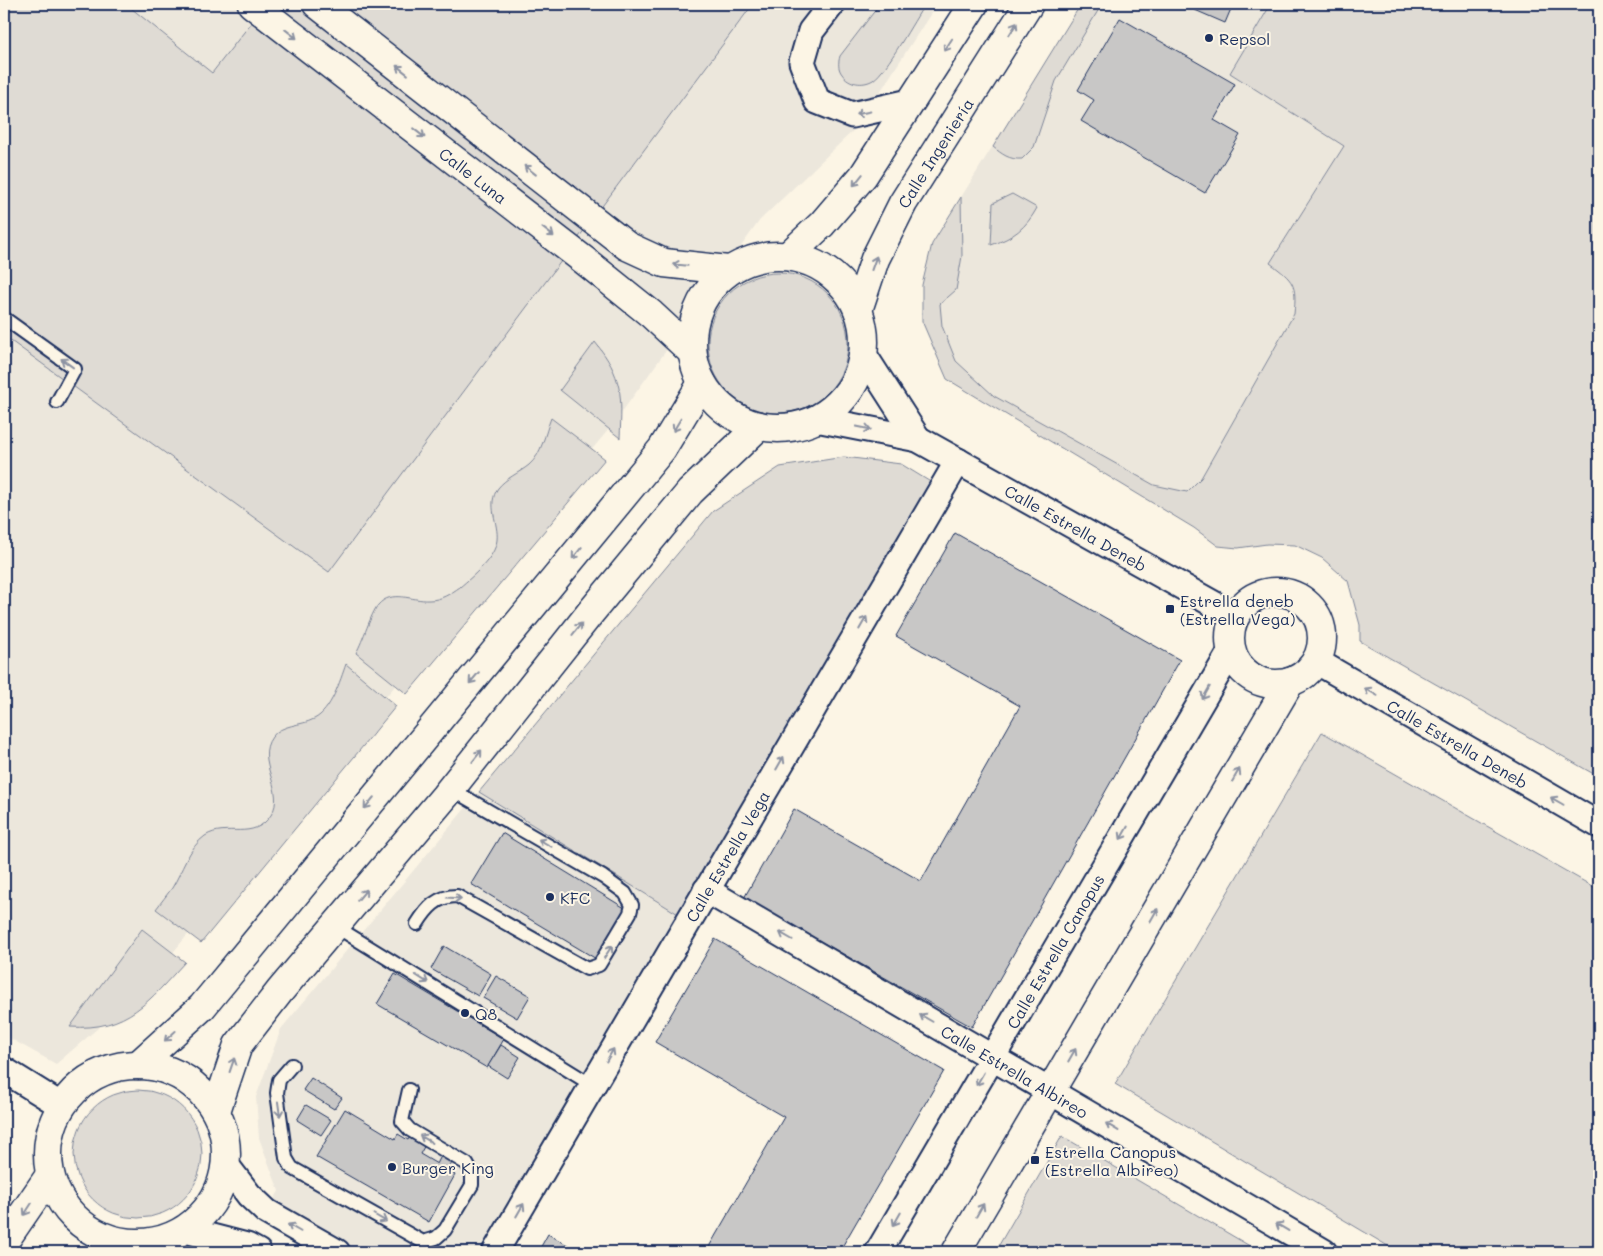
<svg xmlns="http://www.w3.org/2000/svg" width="1603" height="1256" viewBox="0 0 1603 1256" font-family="Mali,sans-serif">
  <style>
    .built { fill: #ece7dc }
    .green { fill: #dfdbd4; stroke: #7d8599 }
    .building { fill: #c8c7c6; stroke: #1b2f5e }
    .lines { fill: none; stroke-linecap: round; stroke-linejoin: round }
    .lane-casing { stroke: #1b2f5e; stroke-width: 16 }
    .street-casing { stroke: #1b2f5e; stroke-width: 29 }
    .secondary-casing { stroke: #1b2f5e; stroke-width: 31 }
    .lane { stroke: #fcf5e5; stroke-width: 12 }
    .street { stroke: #fcf5e5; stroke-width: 25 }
    .secondary { stroke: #fcf5e5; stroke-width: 28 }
    .oneway { stroke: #8c92a2 }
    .poi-dot { fill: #1b2f5e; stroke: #fcf5e5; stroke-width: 2 }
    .labels { text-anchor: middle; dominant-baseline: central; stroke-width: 4; stroke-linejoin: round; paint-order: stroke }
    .poi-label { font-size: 16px; fill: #1b2f5e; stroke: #fcf5e5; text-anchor: start }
    .street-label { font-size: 16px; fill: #1b2f5e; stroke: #fcf5e5 }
  </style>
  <rect width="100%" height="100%" fill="#fcf5e5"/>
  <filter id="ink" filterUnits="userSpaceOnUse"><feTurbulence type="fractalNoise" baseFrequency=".02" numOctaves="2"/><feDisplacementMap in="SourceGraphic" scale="10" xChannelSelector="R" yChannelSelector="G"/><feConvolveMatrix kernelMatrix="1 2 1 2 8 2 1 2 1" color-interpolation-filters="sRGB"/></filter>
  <g filter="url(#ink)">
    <g class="built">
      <path d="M 4,4 L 937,4 L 858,126 L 760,220 L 614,423 L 140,992 L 56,1064 L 4,1035 Z"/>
      <path d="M 1081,4 L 1271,4 L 1230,73 L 1407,181 L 1194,528 L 947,379 L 923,325 L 922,285 L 932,244 Z"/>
      <path d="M 479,792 L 688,920 L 495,1252 L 337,1252 L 267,1212 L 279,1191 L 259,1138 L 256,1097 L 281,1029 Z"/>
    </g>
    <g class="green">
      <path d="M 4,4 L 126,4 L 212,73 L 266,4 L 753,4 L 329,572 L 4,336 Z"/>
      <path d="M 880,4 L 925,4 C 914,20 887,71 873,80 C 863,86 849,84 842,74 C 838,69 838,63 840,56 Z"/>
      <path d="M 1081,4 L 1102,4 L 1056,81 L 1034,147 L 1022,159 C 1009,160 1002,154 993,147 Z"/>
      <path d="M 1271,4 L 1599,4 L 1599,777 L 1360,641 L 1360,625 L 1348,581 L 1322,558 L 1295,545 L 1267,544 L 1238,548 L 1218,546 L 1194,528 L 947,379 L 922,321 L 922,285 L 932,244 L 961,197 L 962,256 L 956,290 L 940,304 L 942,326 L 956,361 L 994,396 L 1154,485 L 1187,492 L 1201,478 L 1294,314 C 1297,284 1294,281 1270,263 L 1344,146 L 1230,73 Z"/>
      <path d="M 1012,194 L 1037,208 C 1026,228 1013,238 991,245 L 993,203 Z"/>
      <circle cx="778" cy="343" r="70"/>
      <path d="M 595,342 C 623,377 622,395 620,438 L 560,390 Z"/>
      <path d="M 551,418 L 605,459 L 407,694 L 356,653 C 363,641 371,613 378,605 C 392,589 412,601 429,600 C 441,600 450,594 460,587 C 473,576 495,558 497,540 C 499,523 486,505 498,488 C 506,478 519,473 529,465 C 542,454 545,433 551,418 Z"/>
      <path d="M 844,457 L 901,464 L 942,489 L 688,920 L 479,792 L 713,511 L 780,467 Z"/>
      <path d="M 346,664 L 396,706 L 201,943 L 156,909 C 161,902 167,895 172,888 C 182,872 189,847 205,836 C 227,822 253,842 271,815 C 287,791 254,761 272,737 C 281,724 301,726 314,719 C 331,711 340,681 346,664 Z"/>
      <path d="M 1322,732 L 1599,890 L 1599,1252 L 1398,1252 L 1115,1084 Z"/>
      <path d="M 142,929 L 185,962 C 149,1001 128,1031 70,1027 Z"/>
      <circle cx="138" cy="1154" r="64"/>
      <path d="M 1062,1136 L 1260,1252 L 995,1252 Z"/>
    </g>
    <g class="building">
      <path d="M 1181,4 L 1233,4 L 1225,23 Z"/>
      <path d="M 1120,18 L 1235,84 L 1214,120 L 1240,135 L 1205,193 L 1081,121 L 1094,100 L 1078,90 Z"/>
      <path d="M 955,533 L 1180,660 L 972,1027 L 744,898 L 794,809 L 921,881 L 1020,706 L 896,636 Z"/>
      <path d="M 502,833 L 628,910 L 598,960 L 471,884 Z"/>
      <path d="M 715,939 L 944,1071 L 839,1252 L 706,1252 L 784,1117 L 655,1042 Z"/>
      <path d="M 444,946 L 491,974 L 478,996 L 431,969 Z"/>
      <path d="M 395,974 L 504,1039 L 487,1068 L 377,1004 Z"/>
      <path d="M 496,976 L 530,996 L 517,1018 L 483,998 Z"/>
      <path d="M 501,1045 L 520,1057 L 507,1078 L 488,1066 Z"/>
      <path d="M 311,1078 L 342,1098 L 334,1109 L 303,1090 Z"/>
      <path d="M 306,1105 L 331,1120 L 321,1135 L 297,1120 Z"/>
      <path d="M 345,1109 L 395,1139 L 398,1134 L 408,1140 L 411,1135 L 426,1143 L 420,1154 L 437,1164 L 442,1154 L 453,1161 L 448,1170 L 455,1175 L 429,1222 L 316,1157 Z"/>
      <path d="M 548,1234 L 580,1252 L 538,1252 Z"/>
    </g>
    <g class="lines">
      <g class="lane-casing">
        <g id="lane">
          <path d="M 4,318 L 75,369 L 57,402"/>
          <path d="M 417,924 C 427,908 437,896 457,896 L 587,969 L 599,965 L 630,913 L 632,905 L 625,893 L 603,877 L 451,789"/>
          <path d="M 335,926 L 592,1085"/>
          <path d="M 292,1065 L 279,1080 L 277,1093 L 286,1158 L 292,1168 L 423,1242 L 436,1238 L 445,1230 L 472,1185 L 472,1173 L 467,1164 L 410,1130 L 402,1121 L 409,1090"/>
        </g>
      </g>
      <g class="street-casing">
        <g id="street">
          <path d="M 832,4 L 811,31 L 802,62 L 817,101 L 852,115 L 910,102"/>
          <path d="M 864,355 L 918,439"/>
          <path id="s1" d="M 816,419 L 918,439 L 1235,616"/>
          <path id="s2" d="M 1316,661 L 1599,825"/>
          <path id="s3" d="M 706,890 L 1324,1252"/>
          <path d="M 4,1070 L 62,1106"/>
          <path d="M 226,1165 L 249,1195 L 267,1212 L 337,1252"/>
          <path d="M 185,1230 L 247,1246 L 258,1252"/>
          <path id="s4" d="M 495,1252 L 958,461"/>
          <path id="s5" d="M 878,1252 L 1231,651"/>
        </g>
      </g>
      <g class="secondary-casing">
        <g id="secondary">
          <path id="s6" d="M 252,4 L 585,261 L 651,314 L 692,352"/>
          <path d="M 317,4 L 627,246 L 664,263 L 728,270"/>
          <path d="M 788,256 L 822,224 L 863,176 L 974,4"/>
          <circle cx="778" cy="342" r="86"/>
          <path id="s7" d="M 858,310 L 875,259 L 903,203 L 1029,4"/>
          <circle cx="1276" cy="638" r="46"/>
          <circle cx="137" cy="1154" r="89"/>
          <path d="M 138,1065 L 202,1007 L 662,449 L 702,383"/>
          <path d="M 216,1111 L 238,1045 L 280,991 L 445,796 L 591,612 L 690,492 L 759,426"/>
          <path d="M 4,1242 L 50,1175"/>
          <path d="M 956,1252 L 1290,682"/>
        </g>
      </g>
      <use href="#lane" class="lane"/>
      <use href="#street" class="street"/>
      <use href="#secondary" class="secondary"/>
    </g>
    <defs><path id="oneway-shaft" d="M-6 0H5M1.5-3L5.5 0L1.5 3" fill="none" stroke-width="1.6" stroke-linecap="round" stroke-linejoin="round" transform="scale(1.25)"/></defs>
    <g class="oneway">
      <use href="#oneway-shaft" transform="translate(1013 29) rotate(-58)"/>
      <use href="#oneway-shaft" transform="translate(291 34) rotate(38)"/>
      <use href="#oneway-shaft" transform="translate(948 45) rotate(123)"/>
      <use href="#oneway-shaft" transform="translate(402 70) rotate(-142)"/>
      <use href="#oneway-shaft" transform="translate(863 113) rotate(168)"/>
      <use href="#oneway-shaft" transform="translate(419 133) rotate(38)"/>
      <use href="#oneway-shaft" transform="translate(530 170) rotate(-142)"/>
      <use href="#oneway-shaft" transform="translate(858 180) rotate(129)"/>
      <use href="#oneway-shaft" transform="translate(548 232) rotate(38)"/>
      <use href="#oneway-shaft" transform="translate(874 263) rotate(-70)"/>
      <use href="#oneway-shaft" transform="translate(680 265) rotate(-174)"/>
      <use href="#oneway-shaft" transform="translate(67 363) rotate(-144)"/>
      <use href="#oneway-shaft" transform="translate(677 425) rotate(121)"/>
      <use href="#oneway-shaft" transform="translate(864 428) rotate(11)"/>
      <use href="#oneway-shaft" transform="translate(577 553) rotate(129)"/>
      <use href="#oneway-shaft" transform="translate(863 623) rotate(-60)"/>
      <use href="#oneway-shaft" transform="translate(577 629) rotate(-52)"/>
      <use href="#oneway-shaft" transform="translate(474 678) rotate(130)"/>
      <use href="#oneway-shaft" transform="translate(1371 692) rotate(-150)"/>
      <use href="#oneway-shaft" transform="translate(1206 693) rotate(120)"/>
      <use href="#oneway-shaft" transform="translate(477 756) rotate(-52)"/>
      <use href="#oneway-shaft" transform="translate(780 763) rotate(-60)"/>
      <use href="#oneway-shaft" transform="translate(1236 775) rotate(-60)"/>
      <use href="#oneway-shaft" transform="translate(1557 801) rotate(-150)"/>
      <use href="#oneway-shaft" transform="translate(369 803) rotate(130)"/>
      <use href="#oneway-shaft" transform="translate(1124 833) rotate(120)"/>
      <use href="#oneway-shaft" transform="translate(545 843) rotate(-150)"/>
      <use href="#oneway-shaft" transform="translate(362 895) rotate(-50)"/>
      <use href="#oneway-shaft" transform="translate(454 898) rotate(4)"/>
      <use href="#oneway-shaft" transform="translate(1154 915) rotate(-60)"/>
      <use href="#oneway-shaft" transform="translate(786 936) rotate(-150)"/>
      <use href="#oneway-shaft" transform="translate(608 952) rotate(-57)"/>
      <use href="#oneway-shaft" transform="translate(422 979) rotate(32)"/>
      <use href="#oneway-shaft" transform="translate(926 1018) rotate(-150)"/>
      <use href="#oneway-shaft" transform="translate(170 1036) rotate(138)"/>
      <use href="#oneway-shaft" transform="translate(610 1055) rotate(-60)"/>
      <use href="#oneway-shaft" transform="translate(1072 1055) rotate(-60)"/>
      <use href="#oneway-shaft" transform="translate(232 1065) rotate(-71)"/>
      <use href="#oneway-shaft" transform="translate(980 1079) rotate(120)"/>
      <use href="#oneway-shaft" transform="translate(279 1109) rotate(82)"/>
      <use href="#oneway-shaft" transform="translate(1112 1127) rotate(-149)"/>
      <use href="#oneway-shaft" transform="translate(426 1139) rotate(-149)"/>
      <use href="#oneway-shaft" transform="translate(28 1209) rotate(123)"/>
      <use href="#oneway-shaft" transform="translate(520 1210) rotate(-60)"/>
      <use href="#oneway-shaft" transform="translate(980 1210) rotate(-60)"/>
      <use href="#oneway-shaft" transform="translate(380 1218) rotate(30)"/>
      <use href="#oneway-shaft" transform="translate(897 1219) rotate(120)"/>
      <use href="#oneway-shaft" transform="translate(1282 1227) rotate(-149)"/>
      <use href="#oneway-shaft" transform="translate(294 1228) rotate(-150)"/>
    </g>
  </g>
  <g class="poi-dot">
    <circle cx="1209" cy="38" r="5"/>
    <rect x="1165" y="604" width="10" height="10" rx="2.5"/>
    <circle cx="550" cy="897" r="5"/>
    <circle cx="465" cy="1013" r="5"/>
    <rect x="1030" y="1155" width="10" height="10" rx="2.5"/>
    <circle cx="392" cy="1167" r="5"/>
  </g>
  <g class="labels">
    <g class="poi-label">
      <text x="1219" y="38">Repsol</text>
      <text x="1180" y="600">Estrella deneb<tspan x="1180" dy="18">(Estrella Vega)</tspan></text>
      <text x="560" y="897">KFC</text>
      <text x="475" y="1013">Q8</text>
      <text x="1045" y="1151">Estrella Canopus<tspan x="1045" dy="18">(Estrella Albireo)</tspan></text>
      <text x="402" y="1167">Burger King</text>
    </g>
    <g class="street-label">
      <text stroke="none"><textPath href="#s7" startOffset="176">Calle Ingeniería</textPath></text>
      <text stroke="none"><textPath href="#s6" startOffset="280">Calle Luna</textPath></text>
      <text stroke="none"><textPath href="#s1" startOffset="285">Calle Estrella Deneb</textPath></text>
      <text stroke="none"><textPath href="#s2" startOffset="164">Calle Estrella Deneb</textPath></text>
      <text stroke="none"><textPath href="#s4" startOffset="459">Calle Estrella Vega</textPath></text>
      <text stroke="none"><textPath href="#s5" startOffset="349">Calle Estrella Canopus</textPath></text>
      <text stroke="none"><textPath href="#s3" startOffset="358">Calle Estrella Albireo</textPath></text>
    </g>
  </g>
  <rect width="1603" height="1256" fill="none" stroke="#fcf5e5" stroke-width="20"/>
  <rect x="10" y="10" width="1583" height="1236" fill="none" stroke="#1b2f5e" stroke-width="2" filter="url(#ink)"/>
</svg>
